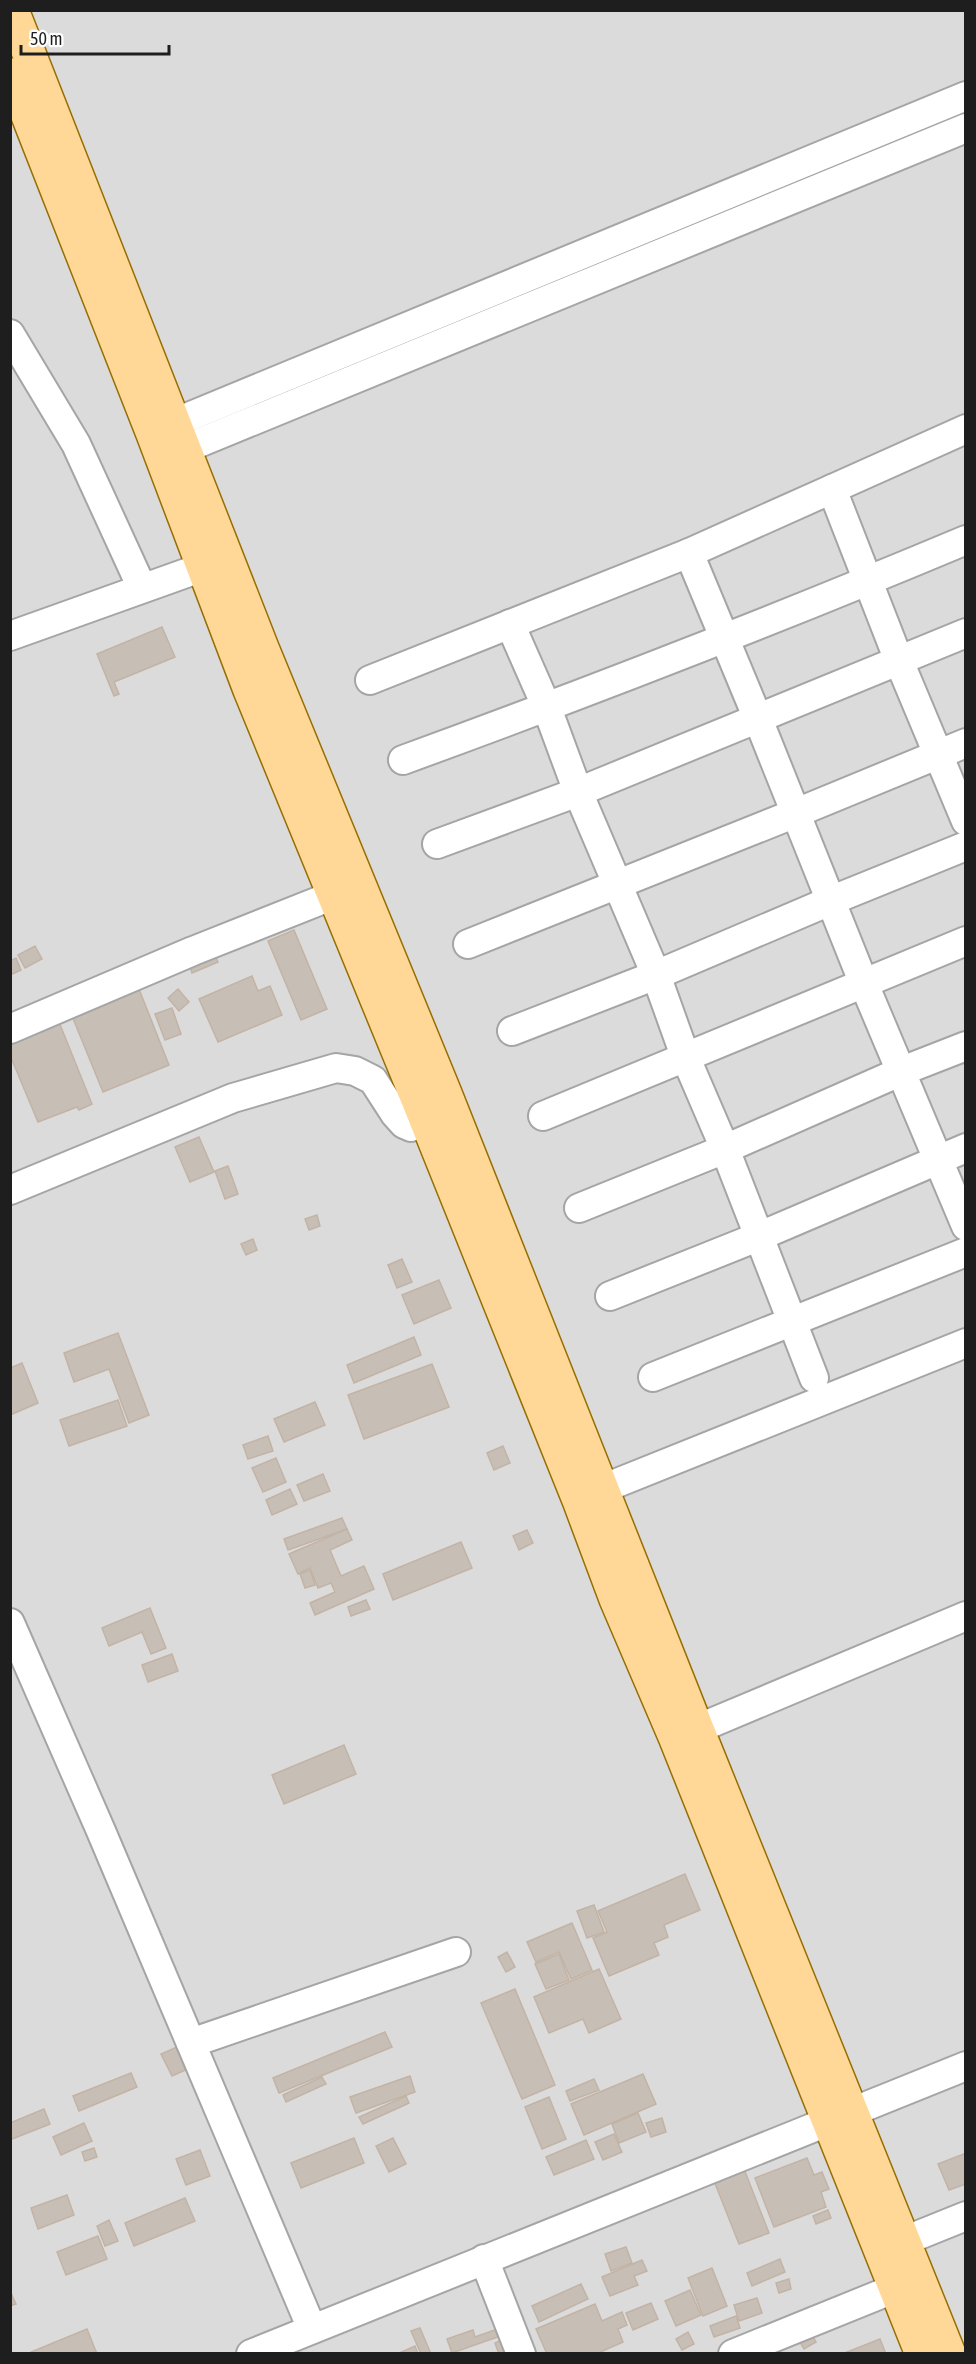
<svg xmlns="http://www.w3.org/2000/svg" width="976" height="2364" viewBox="0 0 976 2364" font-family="'Asap Condensed',sans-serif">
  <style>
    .residential { fill: #dcdbdb }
    .building { fill: #c7bfb6; stroke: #c2b3a5; stroke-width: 1.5 }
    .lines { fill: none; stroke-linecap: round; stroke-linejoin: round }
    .minor-casing { stroke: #a5a5a5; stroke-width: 32 }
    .major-casing { stroke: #976e00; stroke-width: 36 }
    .minor { stroke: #fff; stroke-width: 28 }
    .major { stroke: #ffd898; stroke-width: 33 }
  </style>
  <rect width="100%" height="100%" fill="#efece3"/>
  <rect class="residential" x="11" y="11" width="954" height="2342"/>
  <g class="building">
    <path d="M 162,627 L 175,657 L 114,682 L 119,694 L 114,696 L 97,654 Z"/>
    <path d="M 294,930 L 327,1009 L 301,1020 L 268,941 Z"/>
    <path d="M 35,946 L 42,959 L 25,968 L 18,955 Z"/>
    <path d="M 214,953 L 218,962 L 192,973 L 189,964 Z"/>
    <path d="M 16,958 L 21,970 L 10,975 L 10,961 Z"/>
    <path d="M 252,976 L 258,991 L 270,986 L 282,1015 L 218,1042 L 199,999 Z"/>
    <path d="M 137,984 L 169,1065 L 103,1092 L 70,1011 Z"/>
    <path d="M 178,989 L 189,1002 L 179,1011 L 168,998 Z"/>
    <path d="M 172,1008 L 181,1034 L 165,1040 L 155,1014 Z"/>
    <path d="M 59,1022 L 92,1104 L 79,1110 L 77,1107 L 38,1122 L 10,1055 L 10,1042 Z"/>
    <path d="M 199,1137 L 214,1172 L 190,1182 L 175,1147 Z"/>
    <path d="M 228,1166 L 238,1194 L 225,1199 L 215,1171 Z"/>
    <path d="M 317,1215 L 320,1226 L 309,1230 L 305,1219 Z"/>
    <path d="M 253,1239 L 257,1250 L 246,1255 L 241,1244 Z"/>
    <path d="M 402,1259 L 412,1282 L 397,1288 L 388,1265 Z"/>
    <path d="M 439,1280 L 451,1308 L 414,1324 L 402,1295 Z"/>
    <path d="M 118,1333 L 149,1415 L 129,1423 L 109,1369 L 74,1382 L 64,1353 Z"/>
    <path d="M 414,1337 L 421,1355 L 354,1383 L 347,1365 Z"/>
    <path d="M 22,1363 L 38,1403 L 10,1415 L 10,1368 Z"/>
    <path d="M 432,1364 L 449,1407 L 364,1439 L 348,1395 Z"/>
    <path d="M 118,1400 L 127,1426 L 69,1446 L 60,1420 Z"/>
    <path d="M 315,1402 L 325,1425 L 284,1442 L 274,1419 Z"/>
    <path d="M 268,1436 L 273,1451 L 248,1459 L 243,1445 Z"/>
    <path d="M 503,1446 L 510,1463 L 494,1470 L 487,1453 Z"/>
    <path d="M 276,1458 L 286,1482 L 263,1492 L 252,1468 Z"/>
    <path d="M 323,1474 L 330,1491 L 304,1501 L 297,1485 Z"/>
    <path d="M 290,1489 L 297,1504 L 272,1515 L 266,1500 Z"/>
    <path d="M 342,1518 L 347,1529 L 288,1550 L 284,1539 Z"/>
    <path d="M 347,1529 L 352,1540 L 330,1550 L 341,1576 L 364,1566 L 374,1589 L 315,1615 L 310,1603 L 335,1592 L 331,1583 L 318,1588 L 310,1568 L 298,1574 L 289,1554 Z"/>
    <path d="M 527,1530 L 533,1543 L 519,1550 L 513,1536 Z"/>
    <path d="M 461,1542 L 472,1568 L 393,1600 L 383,1574 Z"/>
    <path d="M 310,1570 L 315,1585 L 305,1588 L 300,1574 Z"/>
    <path d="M 366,1600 L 370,1609 L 351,1616 L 348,1607 Z"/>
    <path d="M 150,1608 L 166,1648 L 151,1654 L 142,1632 L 109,1646 L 102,1628 Z"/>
    <path d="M 172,1654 L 178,1671 L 148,1682 L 142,1665 Z"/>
    <path d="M 344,1745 L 356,1774 L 284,1804 L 272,1775 Z"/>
    <path d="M 685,1874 L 700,1910 L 664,1925 L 668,1937 L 654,1943 L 659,1955 L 609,1976 L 593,1938 L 607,1932 L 598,1911 Z"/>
    <path d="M 594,1905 L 604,1932 L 587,1938 L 577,1911 Z"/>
    <path d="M 572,1923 L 592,1970 L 571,1979 L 559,1952 L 536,1962 L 527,1942 Z"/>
    <path d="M 507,1952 L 515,1967 L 506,1972 L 498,1957 Z"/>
    <path d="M 559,1954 L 569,1980 L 546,1989 L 535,1964 Z"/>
    <path d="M 599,1969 L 621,2019 L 589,2033 L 583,2019 L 549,2033 L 534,1997 Z"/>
    <path d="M 515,1989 L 555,2085 L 522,2099 L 481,2003 Z"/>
    <path d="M 385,2032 L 392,2047 L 279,2093 L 273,2078 Z"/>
    <path d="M 177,2047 L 188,2069 L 172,2076 L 161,2054 Z"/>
    <path d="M 131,2073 L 137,2087 L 79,2111 L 73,2096 Z"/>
    <path d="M 643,2074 L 656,2104 L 584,2135 L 571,2104 Z"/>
    <path d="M 410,2076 L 415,2092 L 356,2113 L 350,2097 Z"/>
    <path d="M 322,2077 L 326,2084 L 286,2102 L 283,2095 Z"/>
    <path d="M 594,2079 L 599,2090 L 570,2101 L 566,2091 Z"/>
    <path d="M 406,2096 L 409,2103 L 363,2124 L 359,2117 Z"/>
    <path d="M 549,2097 L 566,2139 L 542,2149 L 525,2107 Z"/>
    <path d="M 44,2109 L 50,2124 L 10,2140 L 10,2123 Z"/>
    <path d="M 638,2113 L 646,2132 L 619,2143 L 612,2124 Z"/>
    <path d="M 662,2118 L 666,2132 L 651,2137 L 646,2123 Z"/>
    <path d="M 84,2123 L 92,2141 L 61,2155 L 53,2137 Z"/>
    <path d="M 614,2134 L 622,2152 L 603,2160 L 595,2142 Z"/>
    <path d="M 354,2138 L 364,2163 L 301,2188 L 291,2163 Z"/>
    <path d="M 393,2138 L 406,2164 L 389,2172 L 376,2146 Z"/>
    <path d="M 586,2140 L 594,2159 L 554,2175 L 546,2157 Z"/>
    <path d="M 94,2148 L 97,2157 L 85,2161 L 82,2152 Z"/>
    <path d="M 200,2150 L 210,2176 L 186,2185 L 176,2159 Z"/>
    <path d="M 966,2153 L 966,2184 L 949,2190 L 938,2164 Z"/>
    <path d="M 807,2158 L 814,2175 L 822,2172 L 829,2189 L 821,2192 L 826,2207 L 774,2227 L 755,2178 Z"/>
    <path d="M 744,2169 L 769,2233 L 739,2244 L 714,2181 Z"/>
    <path d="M 67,2195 L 74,2215 L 38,2229 L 31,2208 Z"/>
    <path d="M 185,2198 L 195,2221 L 134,2246 L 125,2223 Z"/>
    <path d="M 828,2210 L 831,2218 L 816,2224 L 813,2216 Z"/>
    <path d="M 109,2220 L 118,2241 L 105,2246 L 97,2226 Z"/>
    <path d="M 98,2236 L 107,2259 L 66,2275 L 57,2252 Z"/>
    <path d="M 626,2247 L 632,2263 L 611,2271 L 605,2254 Z"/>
    <path d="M 780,2259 L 785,2272 L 752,2286 L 747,2273 Z"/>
    <path d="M 642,2260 L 647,2271 L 634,2276 L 638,2285 L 610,2296 L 602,2277 Z"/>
    <path d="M 712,2268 L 727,2306 L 703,2316 L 688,2278 Z"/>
    <path d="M 789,2279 L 791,2289 L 779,2293 L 776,2283 Z"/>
    <path d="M 581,2284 L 588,2299 L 539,2322 L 532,2306 Z"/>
    <path d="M 690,2290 L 701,2315 L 676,2326 L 665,2301 Z"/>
    <path d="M 10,2291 L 16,2304 L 10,2306 Z"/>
    <path d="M 757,2298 L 762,2313 L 739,2321 L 734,2305 Z"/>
    <path d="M 651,2303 L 658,2319 L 633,2330 L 626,2313 Z"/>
    <path d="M 595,2304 L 602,2321 L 622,2312 L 627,2325 L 618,2329 L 623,2342 L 596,2354 L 547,2354 L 536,2329 Z"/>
    <path d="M 736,2316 L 740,2328 L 714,2337 L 710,2326 Z"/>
    <path d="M 503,2327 L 506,2334 L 452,2353 L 447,2339 L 473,2330 L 475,2337 Z"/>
    <path d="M 420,2328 L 431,2354 L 421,2354 L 411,2331 Z"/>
    <path d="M 87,2329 L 97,2354 L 31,2354 L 31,2352 Z"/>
    <path d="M 809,2330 L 816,2342 L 804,2349 L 797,2337 Z"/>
    <path d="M 688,2332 L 694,2344 L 682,2350 L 676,2339 Z"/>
    <path d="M 509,2336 L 516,2354 L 499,2354 L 495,2343 Z"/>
    <path d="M 880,2339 L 886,2354 L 842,2354 Z"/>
    <path d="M 415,2346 L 418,2354 L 397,2354 Z"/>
  </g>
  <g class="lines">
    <g class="minor-casing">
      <g id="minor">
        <path d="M 10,334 L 76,444 L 142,588"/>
        <path d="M 174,423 L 966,96"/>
        <path d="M 966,429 L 832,489 L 899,661 L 966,821"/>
        <path d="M 184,449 L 966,128"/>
        <path d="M 689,553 L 758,719 L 864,984 L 966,1226"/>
        <path d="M 510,624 L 547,708 L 578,792 L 656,975 L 685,1056 L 725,1149 L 814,1378"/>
        <path d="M 10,636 L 203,567"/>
        <path d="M 370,680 L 689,553 L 832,489"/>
        <path d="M 403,760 C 592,691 780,618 966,540"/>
        <path d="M 437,844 L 578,792 L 966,633"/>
        <path d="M 468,944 L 796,813 L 966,743"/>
        <path d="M 10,1029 L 193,951 L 334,895"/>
        <path d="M 512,1031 L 656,975 L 830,901 L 966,846"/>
        <path d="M 543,1116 L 966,941"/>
        <path d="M 10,1190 L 233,1098 L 336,1068 L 355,1071 L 373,1080 L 395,1114 L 404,1124 L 411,1127 L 446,1113"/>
        <path d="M 579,1208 L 725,1149 L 902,1071 L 966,1046"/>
        <path d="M 610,1296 L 760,1236 L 966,1148"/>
        <path d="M 653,1377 L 966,1252"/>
        <path d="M 602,1489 L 966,1343"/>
        <path d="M 10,1623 L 101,1831 L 312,2329"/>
        <path d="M 697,1729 L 966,1616"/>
        <path d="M 191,2043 L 456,1952"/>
        <path d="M 904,2241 L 966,2216"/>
        <path d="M 484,2259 L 521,2354"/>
        <path d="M 251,2354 L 966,2066"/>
        <path d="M 733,2354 L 896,2288"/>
      </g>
    </g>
    <g class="major-casing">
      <g id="major">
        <path d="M 12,10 L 262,648 L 444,1091 L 697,1729 L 949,2354"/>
        <path d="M 12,75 L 153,434 L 250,690 L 419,1102 L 579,1500 L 616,1599 L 676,1739 L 922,2354"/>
      </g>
    </g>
    <use href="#minor" class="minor"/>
    <use href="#major" class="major"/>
  </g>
  <rect width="976" height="2364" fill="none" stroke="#1e1e1e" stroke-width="24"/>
  <path d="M21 45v9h148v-9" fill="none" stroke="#1e1e1e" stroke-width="3"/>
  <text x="30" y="45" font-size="18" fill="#1e1e1e" stroke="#ffffff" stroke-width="4.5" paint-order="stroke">50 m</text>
</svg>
